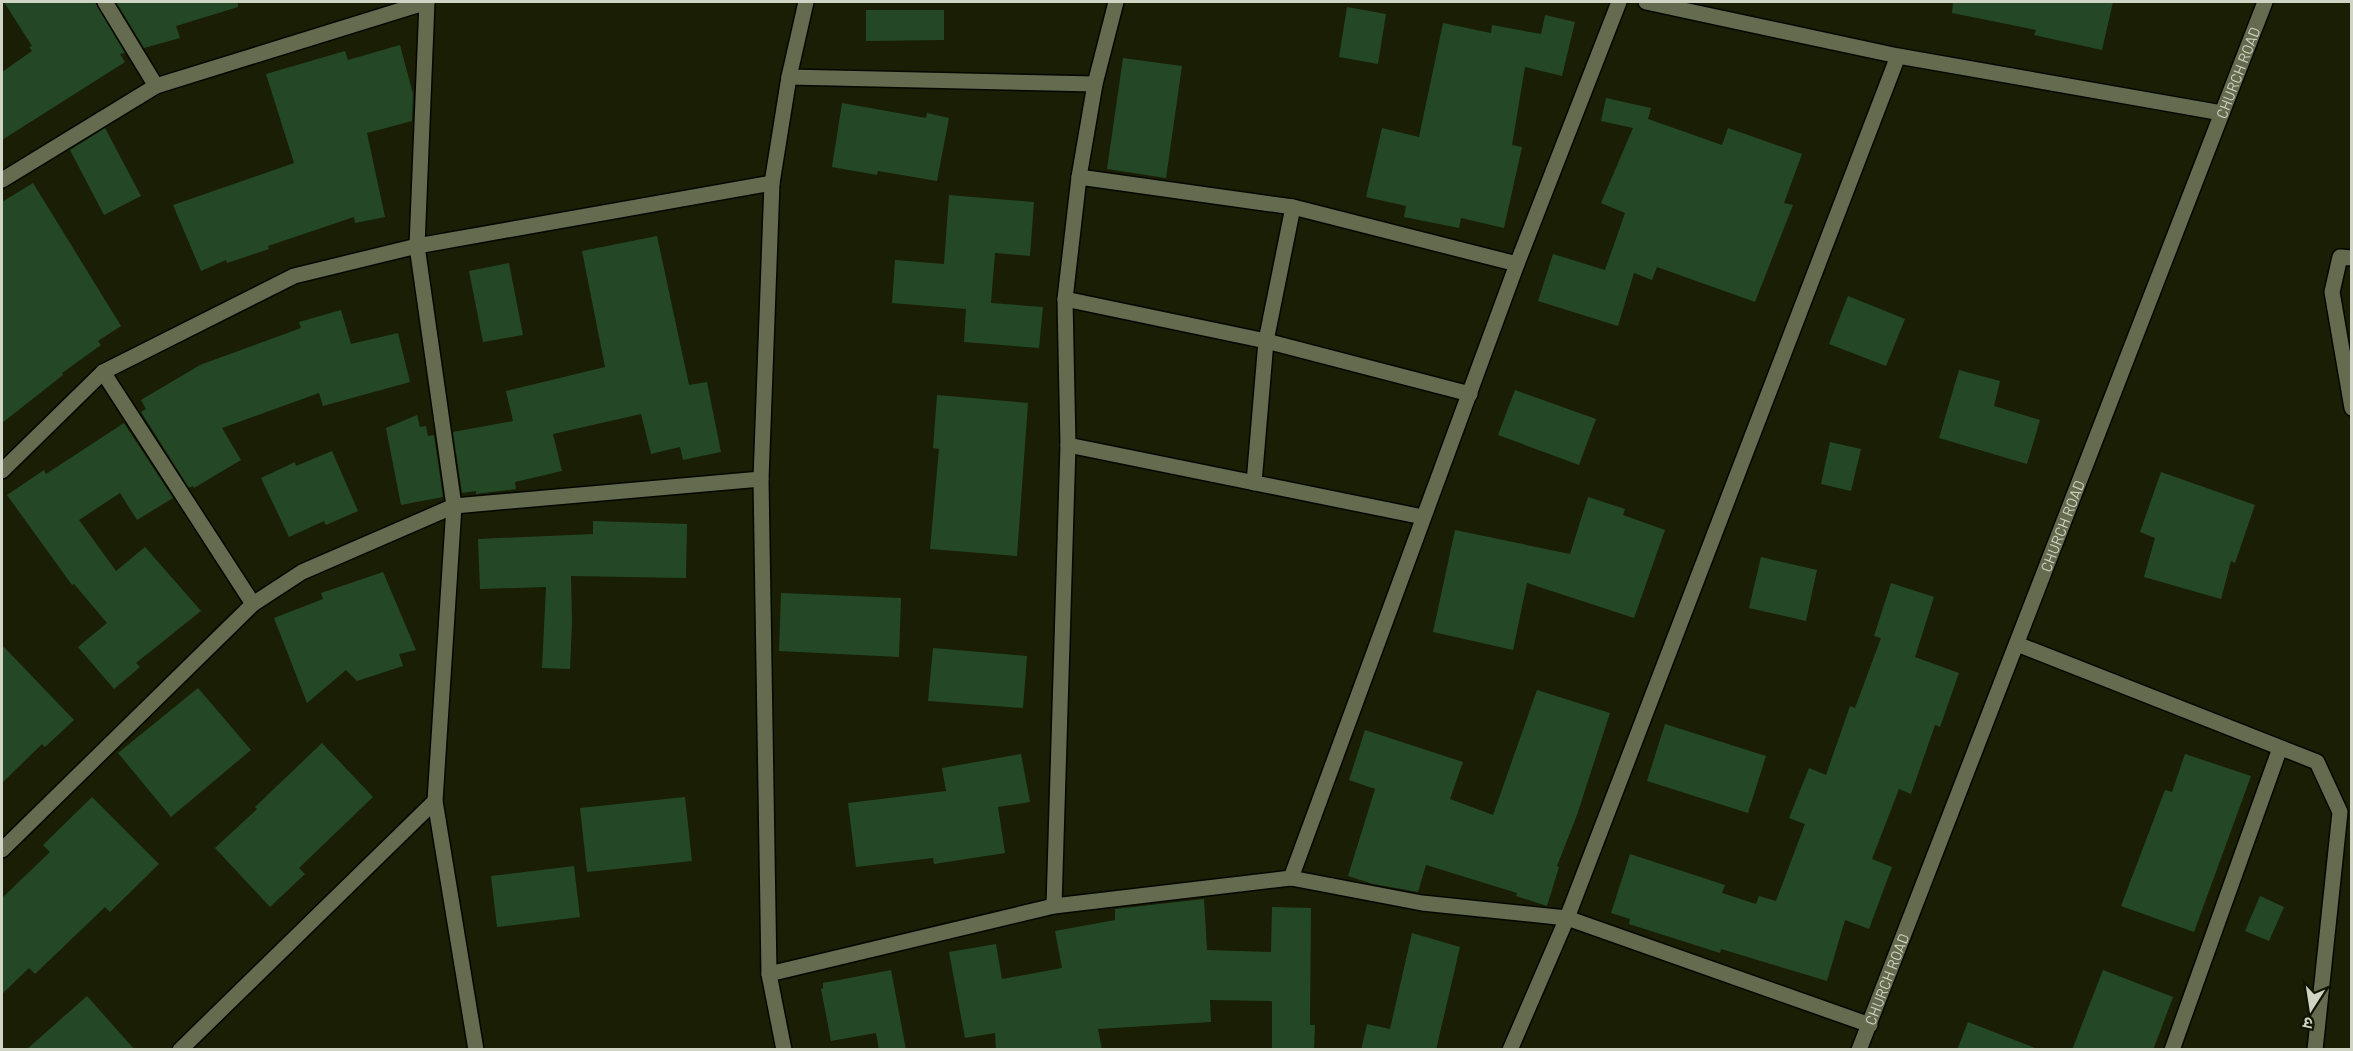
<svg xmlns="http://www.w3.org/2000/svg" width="2353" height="1051" viewBox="0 0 2353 1051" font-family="Barlow,'Noto Sans Devanagari',sans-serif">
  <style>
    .building { fill: #244826 }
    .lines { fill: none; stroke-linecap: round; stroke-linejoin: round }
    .minor-casing { stroke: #050700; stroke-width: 18 }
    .minor { stroke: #646b4e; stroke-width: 15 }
    .labels { text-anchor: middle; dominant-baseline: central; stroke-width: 5; stroke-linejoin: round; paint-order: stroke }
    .street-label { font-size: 15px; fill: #cfd4c4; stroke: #101400 }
  </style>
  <rect width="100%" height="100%" fill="#191e04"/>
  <g class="building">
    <path d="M 4,2 L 95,2 L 125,53 L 120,54 L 125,62 L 2,140 L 2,72 L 32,51 L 29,47 L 32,46 Z"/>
    <path d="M 116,2 L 238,2 L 238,7 L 176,26 L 180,38 L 144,48 Z"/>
    <path d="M 1953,2 L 2113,2 L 2102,50 L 2034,35 L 2036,30 L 1952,13 Z"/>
    <path d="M 1347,7 L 1386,14 L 1378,64 L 1339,57 Z"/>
    <path d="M 866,10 L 944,10 L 944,40 L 866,41 Z"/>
    <path d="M 1545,15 L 1575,22 L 1562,76 L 1525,67 L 1512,145 L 1522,147 L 1504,228 L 1461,218 L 1459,228 L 1404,217 L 1406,206 L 1366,197 L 1382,128 L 1419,137 L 1443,23 L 1491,33 L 1492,25 L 1541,34 Z"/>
    <path d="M 400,45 L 413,94 L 412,121 L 367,133 L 385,217 L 355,223 L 354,217 L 268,246 L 269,249 L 227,263 L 226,260 L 201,271 L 173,205 L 294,163 L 266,74 L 345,51 L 348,60 Z"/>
    <path d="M 1123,58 L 1182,66 L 1166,178 L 1107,169 Z"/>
    <path d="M 1606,98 L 1651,108 L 1648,119 L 1722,145 L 1728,128 L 1802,154 L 1784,203 L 1793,205 L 1755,302 L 1657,267 L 1652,280 L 1634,273 L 1618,326 L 1538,301 L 1553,254 L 1605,270 L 1625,213 L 1601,203 L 1633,128 L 1601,121 Z"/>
    <path d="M 842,103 L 926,118 L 927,113 L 949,118 L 937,181 L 878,171 L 877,175 L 832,167 Z"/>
    <path d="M 105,128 L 141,196 L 104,215 L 70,150 Z"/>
    <path d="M 33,183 L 121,326 L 98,341 L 101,345 L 62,373 L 63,375 L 2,423 L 2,202 Z"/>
    <path d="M 949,195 L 1034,202 L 1030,256 L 995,253 L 991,303 L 1043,307 L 1039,348 L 964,342 L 966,309 L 892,303 L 895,260 L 944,264 Z"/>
    <path d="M 657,236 L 689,385 L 707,382 L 721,452 L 683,460 L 680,447 L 651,454 L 641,414 L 553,434 L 562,471 L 515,482 L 516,489 L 476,494 L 476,491 L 462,493 L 453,432 L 513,421 L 506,391 L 605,367 L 582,251 Z"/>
    <path d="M 509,263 L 523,335 L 483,342 L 469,271 Z"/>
    <path d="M 1848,296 L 1905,319 L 1886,366 L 1829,344 Z"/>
    <path d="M 341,310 L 351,344 L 398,333 L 410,382 L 323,406 L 319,393 L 222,428 L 241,460 L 194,488 L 193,486 L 189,488 L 141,412 L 146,409 L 141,400 L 200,365 L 301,328 L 299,322 Z"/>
    <path d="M 1959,370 L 2000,381 L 1994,406 L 2040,420 L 2027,464 L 1939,438 Z"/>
    <path d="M 1515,390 L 1596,419 L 1579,465 L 1498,435 Z"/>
    <path d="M 937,395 L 1028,403 L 1017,556 L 930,549 L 939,449 L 933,448 Z"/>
    <path d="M 417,415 L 420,427 L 426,426 L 428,436 L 434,435 L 443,497 L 401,505 L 386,428 Z"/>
    <path d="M 124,423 L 173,498 L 137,520 L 120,493 L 79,520 L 116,571 L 145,547 L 201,611 L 136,663 L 140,667 L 114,689 L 78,647 L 107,623 L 74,584 L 72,585 L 7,495 L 44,470 L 46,474 Z"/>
    <path d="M 1830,442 L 1861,449 L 1851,491 L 1821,484 Z"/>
    <path d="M 332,451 L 358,511 L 326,525 L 324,521 L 289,537 L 261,478 L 295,462 L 296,466 Z"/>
    <path d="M 2161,472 L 2255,505 L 2235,563 L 2231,561 L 2221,599 L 2144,577 L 2155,538 L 2140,532 Z"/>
    <path d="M 1588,497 L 1625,509 L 1623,515 L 1665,530 L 1634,618 L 1527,583 L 1513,650 L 1433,632 L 1455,530 L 1570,554 Z"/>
    <path d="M 593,521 L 687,524 L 686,578 L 571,576 L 572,623 L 570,669 L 542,668 L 546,587 L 480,589 L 478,539 L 593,534 Z"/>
    <path d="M 1761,557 L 1817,570 L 1806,621 L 1749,608 Z"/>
    <path d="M 383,572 L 416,650 L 399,654 L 403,666 L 357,681 L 346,670 L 307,703 L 274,618 L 323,599 L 321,593 Z"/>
    <path d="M 1891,583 L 1934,597 L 1915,657 L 1959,673 L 1940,727 L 1935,725 L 1911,794 L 1899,789 L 1872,859 L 1892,867 L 1869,929 L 1845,920 L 1827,981 L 1721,949 L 1720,953 L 1629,924 L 1630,919 L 1611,913 L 1630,854 L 1725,885 L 1722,893 L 1756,904 L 1759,896 L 1776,901 L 1805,824 L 1789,818 L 1809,768 L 1826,775 L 1850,706 L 1855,708 L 1881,638 L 1874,636 Z"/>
    <path d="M 781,593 L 901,598 L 899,657 L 779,651 Z"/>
    <path d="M 2,645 L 74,720 L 45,747 L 42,744 L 2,783 Z"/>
    <path d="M 933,648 L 1027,656 L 1023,708 L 928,701 Z"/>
    <path d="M 198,688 L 251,750 L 171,817 L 118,753 Z"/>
    <path d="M 1537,690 L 1610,713 L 1577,815 L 1557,866 L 1559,867 L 1547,906 L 1516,896 L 1517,893 L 1426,865 L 1418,892 L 1373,884 L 1348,876 L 1375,789 L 1349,780 L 1365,730 L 1463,762 L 1450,799 L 1493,815 Z"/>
    <path d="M 1665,724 L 1766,756 L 1748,813 L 1647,781 Z"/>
    <path d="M 322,743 L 373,797 L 299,868 L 305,874 L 270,907 L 215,848 L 257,809 L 255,807 Z"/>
    <path d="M 1021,754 L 1030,802 L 998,807 L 1005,853 L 934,864 L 933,858 L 856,867 L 848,803 L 946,791 L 942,768 Z"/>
    <path d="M 2185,754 L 2251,776 L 2194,932 L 2121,906 L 2165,790 L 2172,792 Z"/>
    <path d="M 92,797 L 159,864 L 110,912 L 105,907 L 35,974 L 29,968 L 2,994 L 2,898 L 50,852 L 43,845 Z"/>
    <path d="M 685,797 L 692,861 L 587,872 L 580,808 Z"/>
    <path d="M 574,866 L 580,917 L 497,927 L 491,876 Z"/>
    <path d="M 2260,896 L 2284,907 L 2269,941 L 2245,931 Z"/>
    <path d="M 1204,899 L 1207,950 L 1271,952 L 1272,907 L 1311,908 L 1310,1025 L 1315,1025 L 1314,1050 L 1272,1048 L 1272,1002 L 1271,1001 L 1210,1000 L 1211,1022 L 1098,1029 L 1102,1050 L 996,1050 L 995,1033 L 965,1038 L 949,952 L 996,944 L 1002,979 L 1062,968 L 1055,931 L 1115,920 L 1115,909 Z"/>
    <path d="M 1412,933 L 1460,947 L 1436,1050 L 1361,1050 L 1367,1024 L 1390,1029 Z"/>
    <path d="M 891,970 L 906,1050 L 879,1050 L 876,1033 L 831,1041 L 821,989 L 823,988 L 823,983 Z"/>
    <path d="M 2103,970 L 2173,997 L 2153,1050 L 2072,1050 Z"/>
    <path d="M 87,996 L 135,1050 L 26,1050 Z"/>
    <path d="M 1968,1022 L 2035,1048 L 2034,1050 L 1957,1050 Z"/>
  </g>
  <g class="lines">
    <g class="minor-casing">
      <g id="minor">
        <path d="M 105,2 L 156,86"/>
        <path d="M 427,2 L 417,246 L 454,506 L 435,801 L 476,1050"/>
        <path d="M 1646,2 L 1898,56 L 2222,113"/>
        <path d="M 789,77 L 1095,84"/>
        <path d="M 1079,177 L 1293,207 L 1517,264"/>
        <path d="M 2,180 L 156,86 L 427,2"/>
        <path d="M 2352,258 L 2340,257 L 2332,292 L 2352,408"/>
        <path d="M 1065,299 L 1266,341 L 1470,394"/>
        <path d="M 103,372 L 253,604"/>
        <path d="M 1068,445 L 1423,517"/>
        <path d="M 2,471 L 103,372 L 294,276 L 417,246 L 772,183"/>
        <path d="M 1254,483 L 1266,341 L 1293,207"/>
        <path d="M 2017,644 L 2317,762 L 2340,812 L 2315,1050"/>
        <path d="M 2,850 L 253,604 L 302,572 L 454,506 L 761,479"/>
        <path d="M 1291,878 L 1517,264 L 1619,2"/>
        <path d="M 1054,906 L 1068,445 L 1065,299 L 1079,177 L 1095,84 L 1116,2"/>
        <path d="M 769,974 L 1054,906 L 1291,878 L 1422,903 L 1567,918 L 1870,1025"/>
        <path d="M 180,1050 L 435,801"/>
        <path d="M 784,1050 L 769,974 L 761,479 L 772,183 L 789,77 L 806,2"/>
        <path d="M 1510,1050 L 1567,918 L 1898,56"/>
        <path id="s1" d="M 1859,1050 L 2265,2"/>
        <path d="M 2172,1050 L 2280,748"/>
      </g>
    </g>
    <use href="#minor" class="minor"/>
  </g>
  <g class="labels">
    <g class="street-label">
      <text stroke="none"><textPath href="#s1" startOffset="1048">CHURCH ROAD</textPath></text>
      <text stroke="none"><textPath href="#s1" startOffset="562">CHURCH ROAD</textPath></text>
      <text stroke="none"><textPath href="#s1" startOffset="76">CHURCH ROAD</textPath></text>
    </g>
  </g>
  <rect width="2353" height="1051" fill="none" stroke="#cfd4c4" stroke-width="6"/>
  <g transform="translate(2311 1009) rotate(192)" stroke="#101400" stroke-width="4.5" paint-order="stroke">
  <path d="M0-4.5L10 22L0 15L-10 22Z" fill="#cfd4c4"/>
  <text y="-9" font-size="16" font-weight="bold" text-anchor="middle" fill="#cfd4c4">उ</text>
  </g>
</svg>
